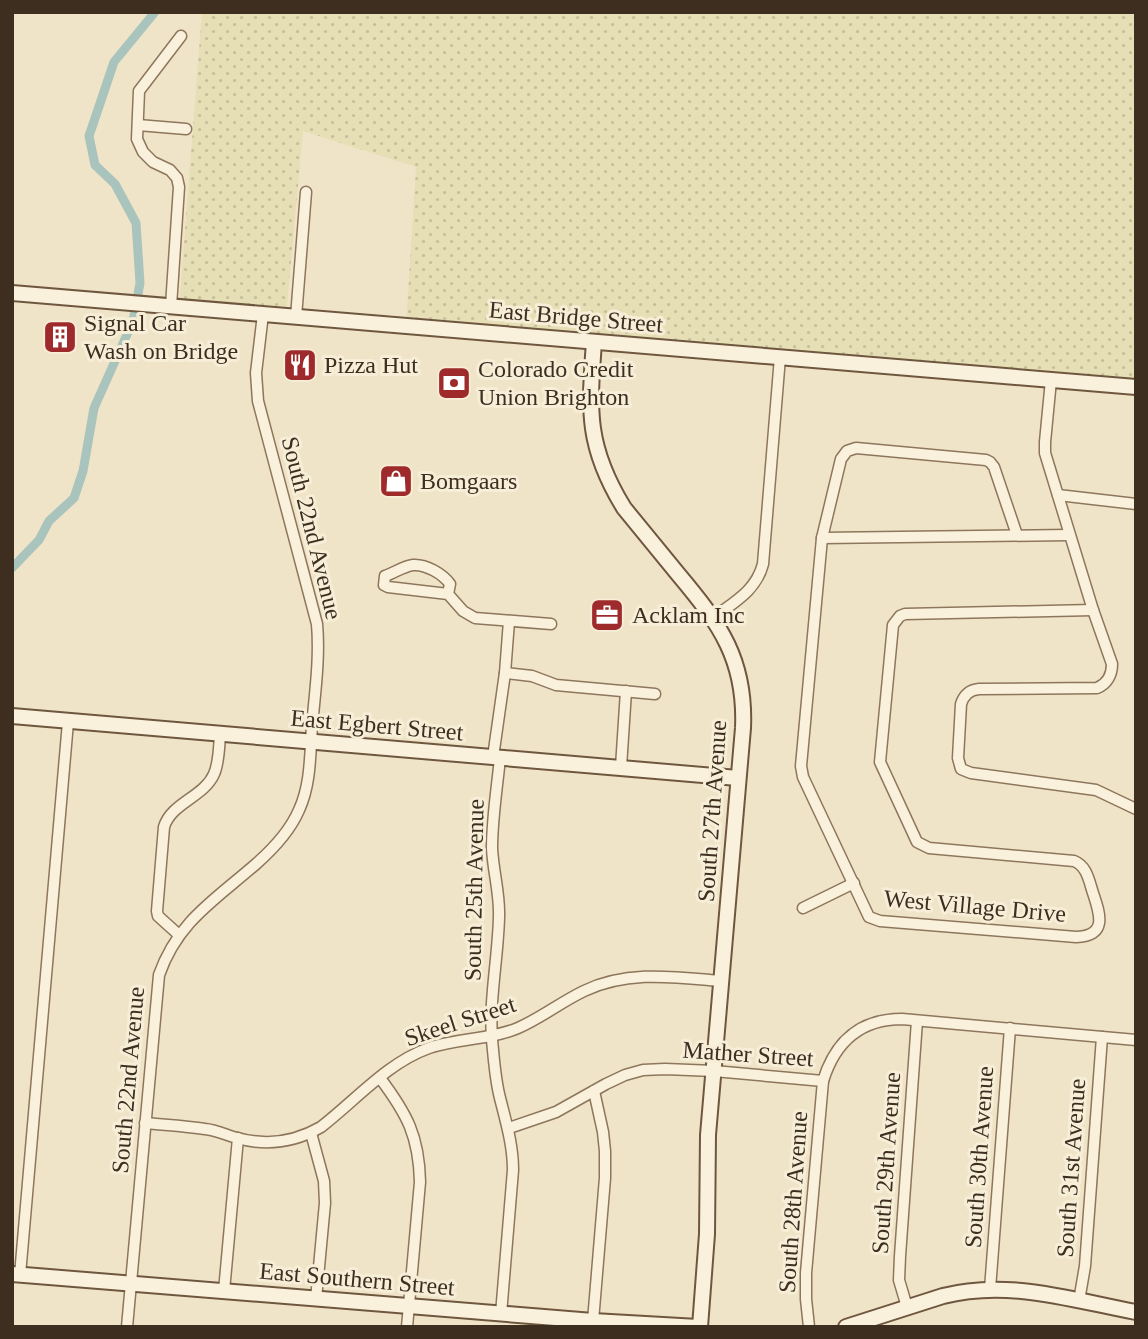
<svg xmlns="http://www.w3.org/2000/svg" width="1148" height="1339" viewBox="0 0 1148 1339" font-family="Georgia,serif">
  <style>
    .farmland { fill: url(#farmland-dots) }
    .lines { fill: none; stroke-linecap: round; stroke-linejoin: round }
    .canal { stroke: #a9c4bc; stroke-width: 9 }
    .street-casing { stroke: #8d765c; stroke-width: 13 }
    .secondary-casing { stroke: #6f573f; stroke-width: 18 }
    .street { stroke: #faf1dc; stroke-width: 10 }
    .secondary { stroke: #faf1dc; stroke-width: 14 }
    .labels { text-anchor: middle; dominant-baseline: central; stroke-width: 6; stroke-linejoin: round; paint-order: stroke }
    .street-label { font-size: 24px; fill: #3d2e20; stroke: #f7eed8 }
    .poi-label { font-size: 24px; fill: #3d2e20; stroke: #f7eed8; text-anchor: start }
  </style>
  <defs>
    <pattern id="farmland-dots" width="8" height="8" patternUnits="userSpaceOnUse" patternTransform="scale(1.75)"><rect width="8" height="8" fill="#e6deb5"/><path d="M2 2h.1M6 6h.1" fill="none" stroke="#c6bf9b" stroke-width="1.8" stroke-linecap="round"/></pattern>
  </defs>
  <rect width="100%" height="100%" fill="#f0e4c8"/>
  <path class="farmland" d="M 202,12 L 1136,12 L 1136,387 L 406,326 L 416,167 L 303,131 L 286,316 L 179,307 Z"/>
  <g class="lines">
    <path class="canal" d="M 12,568 L 39,540 L 49,521 L 74,498 L 83,471 L 94,408 L 133,321 L 140,283 L 136,223 L 115,184 L 95,165 L 89,136 L 114,62 L 155,12"/>
    <g class="street-casing">
      <g id="street">
        <path d="M 138,125 L 186,129"/>
        <path d="M 171,306 L 179,187 L 177,178 L 170,170 L 153,162 L 143,152 L 137,139 L 139,91 L 181,36"/>
        <path d="M 296,317 L 306,192"/>
        <path d="M 1051,380 L 1045,442 L 1045,453 L 1093,610 L 1112,664 C 1112,675 1107,684 1097,688 L 979,689 C 969,690 964,695 961,704 L 958,758 L 961,769 L 971,773 L 1096,790 L 1136,809"/>
        <path d="M 1058,495 L 1136,504"/>
        <path d="M 1017,535 L 994,467 L 990,462 L 986,460 L 856,448 L 847,451 L 841,459 L 822,538 L 801,766 L 803,777 L 869,917 L 880,921 L 1076,937 C 1108,936 1100,914 1093,893 C 1089,881 1087,866 1074,861 L 929,848 L 917,842 L 880,762 L 893,625 L 900,616 L 905,614 L 1093,610"/>
        <path d="M 822,538 L 1069,535"/>
        <path d="M 448,594 L 450,584 C 443,574 426,564 413,565 C 404,566 394,573 385,576 L 384,585 L 388,587 L 448,594 L 463,611 L 475,618 L 551,624"/>
        <path d="M 713,618 C 734,602 756,591 763,564 L 780,357"/>
        <path d="M 505,673 L 532,676 L 556,685 L 655,694"/>
        <path d="M 493,757 L 505,673 L 509,621"/>
        <path d="M 500,758 C 497,788 492,819 492,848 C 493,871 500,894 499,917 C 498,958 489,999 492,1040 C 494,1059 495,1079 500,1098 C 506,1122 513,1145 513,1170 L 501,1314"/>
        <path d="M 621,767 L 626,691"/>
        <path d="M 803,908 L 854,883"/>
        <path d="M 179,935 L 158,916 L 157,911 L 164,827 C 171,803 204,797 214,774 C 219,763 219,747 220,735"/>
        <path d="M 380,1078 C 407,1114 419,1136 420,1182 L 407,1327"/>
        <path d="M 145,1123 C 165,1125 185,1126 205,1129 C 216,1130 226,1135 237,1138 C 266,1146 295,1142 321,1127 C 356,1100 387,1063 429,1048 C 458,1038 490,1040 518,1028 C 541,1018 561,1002 584,991 C 628,970 674,977 721,981"/>
        <path d="M 509,1128 L 556,1112 L 606,1084 L 625,1075 L 643,1070 L 665,1069 L 714,1071 L 823,1081"/>
        <path d="M 311,1133 L 324,1181 L 325,1203 L 316,1299"/>
        <path d="M 20,1275 L 68,722"/>
        <path d="M 990,1289 L 1010,1028"/>
        <path d="M 224,1291 L 238,1138"/>
        <path d="M 1079,1301 L 1085,1266 L 1102,1037"/>
        <path d="M 907,1307 L 899,1280 L 900,1256 L 917,1021"/>
        <path d="M 593,1321 L 605,1178 L 605,1151 L 603,1132 L 594,1091"/>
        <path d="M 127,1327 L 159,975 C 178,921 215,900 256,864 C 273,849 290,831 299,810 C 311,784 310,754 312,726 C 315,692 320,658 317,624 L 258,401 L 256,373 L 263,314"/>
        <path d="M 809,1327 L 806,1299 L 806,1273 L 823,1081 C 835,1042 860,1019 902,1019 L 1136,1040"/>
      </g>
    </g>
    <g class="secondary-casing">
      <g id="secondary">
        <path d="M 12,293 L 1136,387"/>
        <path d="M 594,342 C 589,411 586,446 624,508 C 642,530 660,552 678,574 C 720,624 746,660 743,728 L 708,1135 L 707,1234 L 700,1327"/>
        <path d="M 12,716 L 738,778"/>
        <path d="M 12,1274 L 593,1321 L 698,1327"/>
        <path d="M 846,1327 L 943,1296 C 1008,1279 1072,1300 1136,1312"/>
      </g>
    </g>
    <use href="#street" class="street"/>
    <use href="#secondary" class="secondary"/>
  </g>
  <defs>
    <g id="building-square" transform="scale(1.75)"><rect x="-9" y="-9" width="18" height="18" rx="4" fill="#9e2a2b" stroke="#f7eed8"/><path d="M-4-6H4V6H1V3H-1V6H-4ZM-2.5-4.3h1.7v1.8h-1.7ZM.8-4.3h1.7v1.8H.8ZM-2.5-1h1.7V.8h-1.7ZM.8-1h1.7V.8H.8Z" fill="#fff"/></g>
    <g id="restaurant-square" transform="scale(1.75)"><rect x="-9" y="-9" width="18" height="18" rx="4" fill="#9e2a2b" stroke="#f7eed8"/><path d="M-5-6h1v4h1v-4h1v4h1v-4h1v5L-1.5 .5V6h-2V.5L-5-1ZM5-6V6H3V1.5H1.5Q1.5-4 5-6Z" fill="#fff"/></g>
    <g id="bank-square" transform="scale(1.75)"><rect x="-9" y="-9" width="18" height="18" rx="4" fill="#9e2a2b" stroke="#f7eed8"/><path d="M-6-4H6V4H-6ZM0-2.3a2.3 2.3 0 1 0 0 4.6a2.3 2.3 0 1 0 0-4.6Z" fill="#fff"/></g>
    <g id="shop-square" transform="scale(1.75)"><rect x="-9" y="-9" width="18" height="18" rx="4" fill="#9e2a2b" stroke="#f7eed8"/><path d="M-5-2.5h2.3a2.7 3.5 0 0 1 5.4 0H5L5.5 6h-11ZM-1.5-2.5h3a1.5 2.3 0 0 0-3 0Z" fill="#fff"/></g>
    <g id="office-square" transform="scale(1.75)"><rect x="-9" y="-9" width="18" height="18" rx="4" fill="#9e2a2b" stroke="#f7eed8"/><path d="M-6-3h4V-5.5h4V-3h4V5H-6ZM-1-4.5V-3h2v-1.5ZM-6 0V1H6V0Z" fill="#fff"/></g>
  </defs>
  <g fill-rule="evenodd">
    <use href="#building-square" x="60" y="337"/>
    <use href="#restaurant-square" x="300" y="365"/>
    <use href="#bank-square" x="454" y="383"/>
    <use href="#shop-square" x="396" y="481"/>
    <use href="#office-square" x="607" y="615"/>
  </g>
  <g class="labels">
    <g class="street-label">
      <text transform="translate(576 317) rotate(5)">East Bridge Street</text>
      <text transform="translate(312 528) rotate(76)">South 22nd Avenue</text>
      <text transform="translate(377 725) rotate(5)">East Egbert Street</text>
      <text transform="translate(712 811) rotate(-86)">South 27th Avenue</text>
      <text transform="translate(474 890) rotate(-89)">South 25th Avenue</text>
      <text transform="translate(975 906) rotate(5)">West Village Drive</text>
      <text transform="translate(460 1021) rotate(-18)">Skeel Street</text>
      <text transform="translate(748 1054) rotate(4)">Mather Street</text>
      <text transform="translate(128 1080) rotate(-85)">South 22nd Avenue</text>
      <text transform="translate(979 1157) rotate(-86)">South 30th Avenue</text>
      <text transform="translate(886 1163) rotate(-86)">South 29th Avenue</text>
      <text transform="translate(1071 1168) rotate(-86)">South 31st Avenue</text>
      <text transform="translate(793 1202) rotate(-86)">South 28th Avenue</text>
      <text transform="translate(357 1279) rotate(5)">East Southern Street</text>
    </g>
    <g class="poi-label">
      <text x="84" y="323">Signal Car<tspan x="84" dy="28">Wash on Bridge</tspan></text>
      <text x="324" y="365">Pizza Hut</text>
      <text x="478" y="369">Colorado Credit<tspan x="478" dy="28">Union Brighton</tspan></text>
      <text x="420" y="481">Bomgaars</text>
      <text x="632" y="615">Acklam Inc</text>
    </g>
  </g>
  <rect width="1148" height="1339" fill="none" stroke="#3d2e20" stroke-width="28"/>
</svg>
